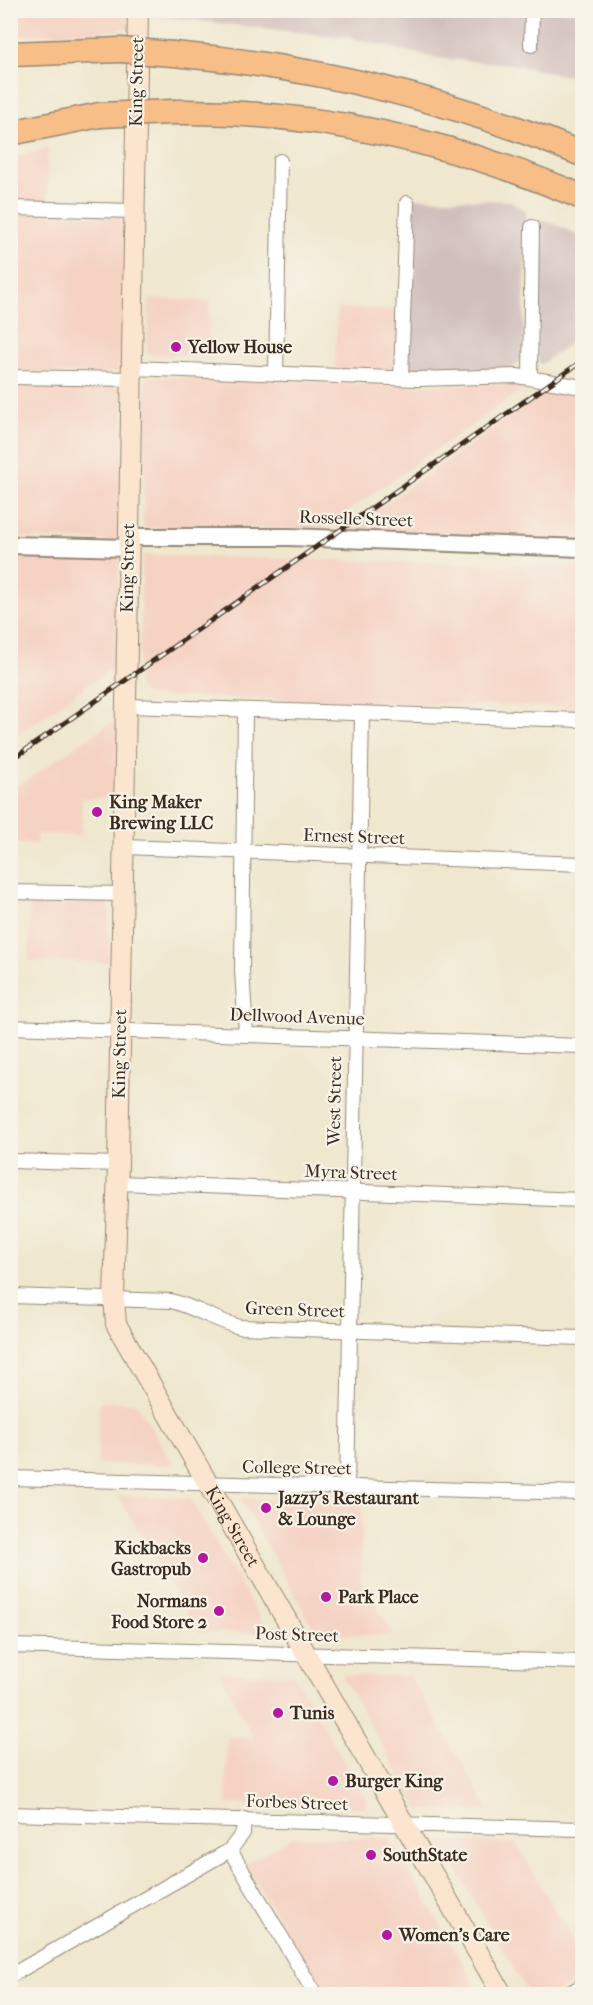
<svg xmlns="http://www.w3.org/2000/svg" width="593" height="2005" viewBox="0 0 593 2005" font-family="'IM FELL French Canon',serif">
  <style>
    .built { fill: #f5d2c2 }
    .industrial { fill: #d1bfbd }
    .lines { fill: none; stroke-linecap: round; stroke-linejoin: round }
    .minor-casing { stroke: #958876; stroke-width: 16 }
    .tertiary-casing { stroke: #958876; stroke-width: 20 }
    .secondary-casing { stroke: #958876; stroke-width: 22 }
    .motorway-casing { stroke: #958876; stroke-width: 27 }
    .minor { stroke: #fff; stroke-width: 14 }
    .tertiary { stroke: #fff; stroke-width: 16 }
    .secondary { stroke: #fce5cf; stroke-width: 20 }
    .motorway { stroke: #f7be87; stroke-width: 24 }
    .rail-casing { stroke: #3b2a1e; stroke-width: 5 }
    .rail { stroke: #f7f3e8; stroke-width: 3; stroke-dasharray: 9; stroke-linecap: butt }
    .motorway-bridge-casing { stroke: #958876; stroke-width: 27; stroke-linecap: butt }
    .motorway-bridge { stroke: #f7be87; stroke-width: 24 }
    .poi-dot { fill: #b5179e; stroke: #f7f3e8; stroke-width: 2 }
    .labels { text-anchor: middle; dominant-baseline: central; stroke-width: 4.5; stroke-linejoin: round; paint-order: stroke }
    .street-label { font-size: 18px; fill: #3b2a1e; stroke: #f7f3e8 }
    .poi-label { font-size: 18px; font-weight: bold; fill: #3b2a1e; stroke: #f7f3e8; text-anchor: start }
  </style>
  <rect width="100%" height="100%" fill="#f7f3e8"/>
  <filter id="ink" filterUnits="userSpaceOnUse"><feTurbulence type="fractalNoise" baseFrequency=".0167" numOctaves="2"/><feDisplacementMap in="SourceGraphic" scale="12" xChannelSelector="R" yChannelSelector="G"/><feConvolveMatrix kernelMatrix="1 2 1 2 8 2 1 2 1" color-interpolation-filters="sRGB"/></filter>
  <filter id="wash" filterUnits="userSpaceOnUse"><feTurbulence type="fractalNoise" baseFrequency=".008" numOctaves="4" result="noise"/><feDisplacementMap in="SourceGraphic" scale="24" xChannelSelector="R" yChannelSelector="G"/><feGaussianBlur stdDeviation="1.35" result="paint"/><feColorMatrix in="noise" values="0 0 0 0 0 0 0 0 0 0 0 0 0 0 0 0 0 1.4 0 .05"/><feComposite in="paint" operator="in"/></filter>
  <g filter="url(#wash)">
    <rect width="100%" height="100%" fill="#efe7ce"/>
    <g class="built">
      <path d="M 11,11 L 131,11 L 131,29 L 11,36 Z"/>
      <path d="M 48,149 L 47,203 L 11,203 L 10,158 Z"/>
      <path d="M 11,212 L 127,217 L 122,371 L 92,374 L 11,371 Z"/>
      <path d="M 149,299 L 210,301 L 208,356 L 147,354 Z"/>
      <path d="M 337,308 L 396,310 L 396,372 L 335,370 Z"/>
      <path d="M 146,376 L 394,385 L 531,383 L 324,528 L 143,528 Z"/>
      <path d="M 11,381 L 120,385 L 124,389 L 120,535 L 116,541 L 11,538 Z"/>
      <path d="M 546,392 L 582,394 L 582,540 L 349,529 Z"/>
      <path d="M 11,552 L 111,554 L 119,560 L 116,665 L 11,739 Z"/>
      <path d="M 143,555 L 582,567 L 582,708 L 150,696 L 144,693 L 138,685 Z"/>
      <path d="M 119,717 L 117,799 L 82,798 L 81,835 L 37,834 L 36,844 L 11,844 L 11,791 Z"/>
      <path d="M 30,897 L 96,899 L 109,903 L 109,963 L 29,961 Z"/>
      <path d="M 99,1402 L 136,1403 L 174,1465 L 97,1464 Z"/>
      <path d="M 118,1496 L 190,1498 L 269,1633 L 198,1632 Z"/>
      <path d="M 241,1499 L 362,1503 L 361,1578 L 393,1635 L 317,1634 Z"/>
      <path d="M 220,1673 L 294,1675 L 367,1801 L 364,1808 L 226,1804 L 227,1737 L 254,1738 Z"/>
      <path d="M 342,1675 L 411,1677 L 490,1811 L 419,1810 Z"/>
      <path d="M 292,1837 L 390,1839 L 481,1994 L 324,1994 L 245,1864 Z"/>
      <path d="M 439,1841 L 516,1843 L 582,1956 L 582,1979 L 556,1994 L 529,1994 Z"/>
    </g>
    <g class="industrial">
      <path d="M 155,10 L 582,11 L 582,79 L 509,64 L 436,58 L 350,38 L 155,16 Z"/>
      <path d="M 412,198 L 511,201 L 526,211 L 523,357 L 514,368 L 408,371 Z"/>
      <path d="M 543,219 L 582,237 L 582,335 L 540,365 L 537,351 Z"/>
    </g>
  </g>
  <g filter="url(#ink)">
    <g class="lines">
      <g class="minor-casing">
        <g id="minor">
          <path d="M 531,45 L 532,10"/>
          <path d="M 10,208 L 135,211"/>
          <path d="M 132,368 L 418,379 L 517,376 L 582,387"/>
          <path d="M 276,374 L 280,161"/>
          <path d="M 10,377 L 132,379"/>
          <path d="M 530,377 L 532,227"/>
          <path d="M 401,378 L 407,203"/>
          <path d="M 127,706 L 582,720"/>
          <path d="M 245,711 L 242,970 L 246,1033"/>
          <path d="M 124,847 L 582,864"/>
          <path d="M 10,892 L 123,894"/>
          <path d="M 10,1027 L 582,1046"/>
          <path d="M 10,1161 L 118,1164"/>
          <path d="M 118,1183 L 582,1200"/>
          <path d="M 10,1296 L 171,1301 C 195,1307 216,1321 240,1327 L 582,1338"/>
          <path d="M 10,1478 L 582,1493"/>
          <path d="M 347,1487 L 362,715"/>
          <path d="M 10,1646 L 582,1662"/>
          <path d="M 10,1814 L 582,1829"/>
          <path d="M 230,1850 L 315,1994"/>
          <path d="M 10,1976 L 230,1850 L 243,1833 L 244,1819"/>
          <path d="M 568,1994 L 582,1986"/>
        </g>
      </g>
      <g class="tertiary-casing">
        <g id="tertiary">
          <path d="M 129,537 L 289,537 L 582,548"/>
          <path d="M 10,545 L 129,548"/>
        </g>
      </g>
      <g class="secondary-casing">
        <g id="secondary">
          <path id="s1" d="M 138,10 L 118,1164 L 114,1298 L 116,1324 L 502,1994"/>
        </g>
      </g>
      <g class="motorway-casing">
        <g id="motorway">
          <path d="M 10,54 L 121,50"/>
          <path d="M 173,54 C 313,66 453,100 582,154"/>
          <path d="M 172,112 C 315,110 451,141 582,197"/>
          <path d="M 10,133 L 100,115"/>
        </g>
      </g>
      <use href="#minor" class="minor"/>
      <use href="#tertiary" class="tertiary"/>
      <use href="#secondary" class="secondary"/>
      <use href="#motorway" class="motorway"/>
      <g class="rail-casing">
        <path id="rail" d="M 10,761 L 582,361"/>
      </g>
      <use href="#rail" class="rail"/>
      <g class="motorway-bridge-casing">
        <g id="motorway-bridge">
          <path d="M 121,50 L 173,54"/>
          <path d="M 100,115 L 172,112"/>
        </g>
      </g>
      <use href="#motorway-bridge" class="motorway-bridge"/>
    </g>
  </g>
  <g class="poi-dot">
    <circle cx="176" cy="347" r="6"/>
    <circle cx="97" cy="812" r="6"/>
    <circle cx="266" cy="1508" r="6"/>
    <circle cx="203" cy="1558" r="6"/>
    <circle cx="326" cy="1597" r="6"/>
    <circle cx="219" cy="1611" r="6"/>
    <circle cx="278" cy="1713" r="6"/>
    <circle cx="333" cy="1781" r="6"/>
    <circle cx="371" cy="1855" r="6"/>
    <circle cx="387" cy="1935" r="6"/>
  </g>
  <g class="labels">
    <g class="street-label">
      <text transform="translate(137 82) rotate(-89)">King Street</text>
      <text transform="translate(356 519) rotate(2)">Rosselle Street</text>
      <text transform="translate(128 568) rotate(-89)">King Street</text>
      <text transform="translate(354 837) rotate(2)">Ernest Street</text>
      <text transform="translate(297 1017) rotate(2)">Dellwood Avenue</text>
      <text transform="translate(120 1054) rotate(-89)">King Street</text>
      <text transform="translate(335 1101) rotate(-89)">West Street</text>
      <text transform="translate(351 1173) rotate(2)">Myra Street</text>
      <text transform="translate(295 1310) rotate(2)">Green Street</text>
      <text transform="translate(297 1468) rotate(1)">College Street</text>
      <text stroke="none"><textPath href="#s1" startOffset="1548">King Street</textPath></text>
      <text transform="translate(297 1635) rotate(2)">Post Street</text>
      <text transform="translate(297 1803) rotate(2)">Forbes Street</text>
    </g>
    <g class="poi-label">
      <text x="188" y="347">Yellow House</text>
      <text x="109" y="802">King Maker<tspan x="109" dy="21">Brewing LLC</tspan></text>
      <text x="278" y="1498">Jazzy's Restaurant<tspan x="278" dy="21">&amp; Lounge</tspan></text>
      <text x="191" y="1548" text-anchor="end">Kickbacks<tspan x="191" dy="21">Gastropub</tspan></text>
      <text x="338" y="1597">Park Place</text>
      <text x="207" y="1601" text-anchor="end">Normans<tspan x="207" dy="21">Food Store 2</tspan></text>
      <text x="290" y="1713">Tunis</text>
      <text x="345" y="1781">Burger King</text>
      <text x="383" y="1855">SouthState</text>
      <text x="399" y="1935">Women's Care</text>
    </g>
  </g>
  <rect width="593" height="2005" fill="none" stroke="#f7f3e8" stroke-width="36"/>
</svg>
